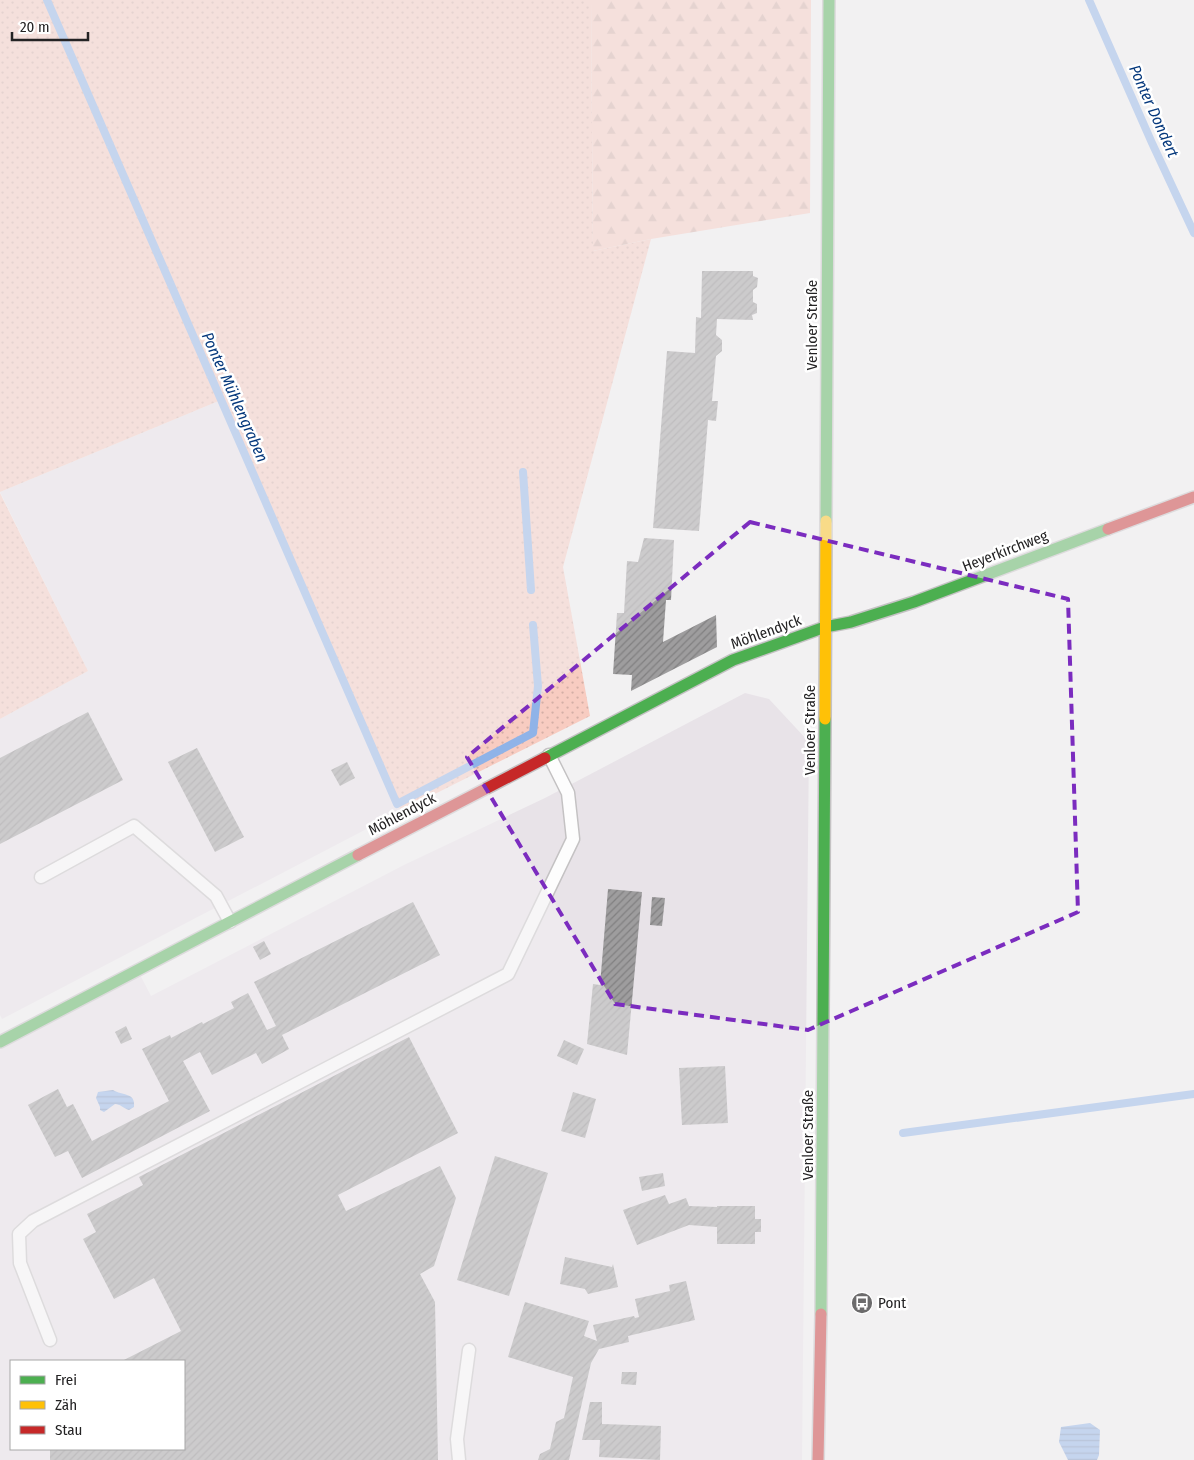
<svg xmlns="http://www.w3.org/2000/svg" width="1194" height="1460" viewBox="0 0 1194 1460" font-family="'Fira Sans Condensed',sans-serif">
  <style>
    .built { fill: #e8e3e8; fill-rule: evenodd }
    .grass { fill: url(#grass-dots) }
    .forest { fill: url(#forest-firs) }
    .water { fill: url(#water-rules) }
    .lines { fill: none; stroke-linecap: round; stroke-linejoin: round }
    .stream { stroke: #8fb3e8; stroke-width: 8 }
    .building { fill: url(#building-hatch) }
    .lane-casing { stroke: #c4c2c3; stroke-width: 15 }
    .fast-casing { stroke: #c4c2c3; stroke-width: 14 }
    .slow-casing { stroke: #c4c2c3; stroke-width: 14 }
    .jam-casing { stroke: #c4c2c3; stroke-width: 14 }
    .lane { stroke: #fdfdfd; stroke-width: 12 }
    .fast { stroke: #4caf50; stroke-width: 11 }
    .slow { stroke: #ffc107; stroke-width: 11 }
    .jam { stroke: #c62828; stroke-width: 11 }
    .marked { fill: none; stroke: #7b2cbf; stroke-width: 4; stroke-dasharray: 10 6; stroke-linejoin: round }
    .labels { text-anchor: middle; dominant-baseline: central; stroke-width: 5; stroke-linejoin: round; paint-order: stroke }
    .street-label { font-size: 15px; fill: #242324; stroke: #fff }
    .poi-label { font-size: 15px; fill: #242324; stroke: #fff; text-anchor: start }
    .water-label { font-size: 16px; font-style: italic; fill: #05387c; stroke: #fff }
  </style>
  <defs>
    <pattern id="grass-dots" width="8" height="8" patternUnits="userSpaceOnUse" patternTransform="scale(1.25)"><rect width="8" height="8" fill="#f8ccc1"/><path d="M2 2h.1M6 6h.1" fill="none" stroke="#d4afa6" stroke-width="1.8" stroke-linecap="round"/></pattern>
    <pattern id="forest-firs" width="22" height="20" patternUnits="userSpaceOnUse" patternTransform="scale(1.25)"><rect width="22" height="20" fill="#f8ccc1"/><path d="M5 1l3.5 6h-7zM16 11l3.5 6h-7z" fill="#d4afa6"/></pattern>
    <pattern id="water-rules" width="6" height="5" patternUnits="userSpaceOnUse" patternTransform="scale(1.25)"><rect width="6" height="5" fill="#8fb3e8"/><path d="M0 2.5h6" fill="none" stroke="#7591bc"/></pattern>
    <pattern id="building-hatch" width="6" height="6" patternUnits="userSpaceOnUse" patternTransform="scale(1.25)"><rect width="6" height="6" fill="#9e9d9e"/><path d="M-1 1l2-2M0 6l6-6M5 7l2-2" fill="none" stroke="#818081"/></pattern>
  </defs>
  <rect width="100%" height="100%" fill="#f2f1f2"/>
  <g class="built">
    <path d="M 221,400 L 401,811 L 2,1019 L 0,1015 L 0,719 L 88,671 L 0,492 Z"/>
    <path d="M 745,693 L 769,699 L 809,742 L 802,1460 L 0,1460 L 0,1042 L 137,969 L 151,996 L 404,865 L 545,798 ZM 11,1361 L 184,1361 L 184,1449 L 11,1449 Z"/>
  </g>
  <g class="grass">
    <path d="M 0,0 L 591,0 L 593,251 L 651,239 L 563,567 L 590,716 L 401,811 L 221,400 L 0,492 Z"/>
    <path d="M 0,493 L 88,671 L 0,719 Z"/>
  </g>
  <path class="forest" d="M 591,0 L 811,0 L 810,213 L 651,239 L 593,251 Z"/>
  <g class="water">
    <path d="M 113,1090 C 122,1096 136,1092 134,1107 L 129,1110 C 123,1108 120,1104 115,1104 L 104,1112 L 100,1110 L 100,1107 L 96,1098 L 98,1092 Z"/>
    <path d="M 1090,1423 L 1100,1430 L 1099,1455 L 1097,1460 L 1068,1460 L 1059,1442 L 1061,1427 Z"/>
  </g>
  <g class="lines">
    <g class="stream">
      <path d="M 47,0 L 397,804 L 533,733 L 538,686 L 533,625"/>
      <path d="M 1089,0 L 1152,143 L 1194,233"/>
      <path d="M 523,472 L 531,590"/>
      <path d="M 903,1133 L 1194,1094"/>
    </g>
  </g>
  <g class="building">
    <path d="M 702,271 L 753,271 L 753,276 L 758,278 L 757,287 L 753,290 L 753,302 L 757,304 L 757,313 L 752,315 L 753,320 L 717,319 L 716,335 L 722,340 L 722,351 L 716,356 L 712,401 L 718,401 L 716,421 L 708,420 L 699,531 L 653,528 L 667,351 L 695,353 L 696,317 L 701,318 Z"/>
    <path d="M 644,538 L 674,540 L 671,600 L 666,600 L 663,642 L 716,615 L 717,647 L 631,691 L 632,675 L 613,674 L 617,613 L 624,613 L 627,561 L 638,562 Z"/>
    <path d="M 88,712 L 123,780 L 0,844 L 0,758 Z"/>
    <path d="M 197,748 L 244,837 L 215,852 L 168,762 Z"/>
    <path d="M 347,762 L 355,778 L 340,786 L 331,770 Z"/>
    <path d="M 608,889 L 642,892 L 627,1055 L 587,1044 L 593,984 L 600,985 Z"/>
    <path d="M 652,897 L 665,898 L 662,926 L 650,925 Z"/>
    <path d="M 413,902 L 440,955 L 282,1035 L 289,1049 L 262,1064 L 256,1053 L 212,1075 L 200,1052 L 183,1061 L 210,1111 L 82,1178 L 68,1151 L 55,1157 L 28,1105 L 58,1089 L 67,1107 L 73,1104 L 92,1141 L 169,1101 L 142,1049 L 170,1035 L 171,1038 L 202,1022 L 203,1024 L 234,1008 L 231,1002 L 248,993 L 267,1030 L 276,1026 L 254,982 Z"/>
    <path d="M 264,941 L 271,954 L 260,960 L 253,947 Z"/>
    <path d="M 126,1026 L 132,1039 L 121,1044 L 115,1032 Z"/>
    <path d="M 409,1037 L 458,1133 L 338,1195 L 346,1211 L 440,1166 L 456,1198 L 434,1266 L 420,1274 L 435,1302 L 438,1460 L 50,1460 L 50,1449 L 184,1449 L 184,1361 L 122,1361 L 181,1331 L 154,1278 L 114,1299 L 83,1239 L 96,1232 L 87,1214 L 143,1185 L 139,1177 Z"/>
    <path d="M 564,1040 L 584,1049 L 577,1065 L 557,1056 Z"/>
    <path d="M 725,1066 L 728,1123 L 682,1125 L 679,1068 Z"/>
    <path d="M 573,1092 L 596,1099 L 585,1138 L 561,1131 Z"/>
    <path d="M 495,1156 L 548,1173 L 509,1296 L 457,1280 Z"/>
    <path d="M 663,1173 L 665,1186 L 642,1191 L 639,1177 Z"/>
    <path d="M 665,1195 L 669,1204 L 686,1198 L 689,1206 L 717,1207 L 717,1206 L 755,1206 L 755,1219 L 761,1219 L 761,1232 L 755,1232 L 755,1244 L 717,1244 L 717,1227 L 689,1225 L 637,1245 L 623,1210 Z"/>
    <path d="M 565,1257 L 612,1267 L 613,1264 L 618,1287 L 588,1294 L 585,1289 L 560,1284 Z"/>
    <path d="M 686,1281 L 695,1320 L 628,1336 L 629,1342 L 599,1349 L 591,1363 L 569,1460 L 538,1460 L 540,1454 L 550,1449 L 556,1422 L 564,1418 L 573,1377 L 508,1357 L 525,1302 L 589,1321 L 584,1336 L 597,1341 L 593,1325 L 634,1316 L 635,1318 L 639,1317 L 635,1299 L 670,1291 L 669,1285 Z"/>
    <path d="M 622,1372 L 637,1372 L 636,1385 L 621,1384 Z"/>
    <path d="M 590,1402 L 602,1402 L 602,1424 L 661,1426 L 660,1460 L 599,1457 L 600,1440 L 582,1440 Z"/>
  </g>
  <g class="lines">
    <g class="lane-casing">
      <g id="lane">
        <path d="M 41,877 L 134,826 L 216,896 L 230,922"/>
        <path d="M 50,1340 L 20,1263 L 19,1234 L 33,1221 L 508,974 L 573,839 L 568,793 L 549,755"/>
        <path d="M 459,1460 L 457,1439 L 469,1350"/>
      </g>
    </g>
    <g class="fast-casing">
      <g id="fast">
        <path d="M 826,521 L 829,0"/>
        <path d="M 545,758 L 733,660 L 825,627 L 851,622 L 914,602 L 1108,529"/>
        <path d="M 0,1042 L 358,855"/>
        <path d="M 821,1314 L 825,719"/>
      </g>
    </g>
    <g class="slow-casing">
      <path id="slow" d="M 825,719 L 826,521"/>
    </g>
    <g class="jam-casing">
      <g id="jam">
        <path d="M 1108,529 L 1194,497"/>
        <path d="M 358,855 L 545,758"/>
        <path d="M 818,1460 L 821,1314"/>
      </g>
    </g>
    <use href="#lane" class="lane"/>
    <use href="#fast" class="fast"/>
    <use href="#slow" class="slow"/>
    <use href="#jam" class="jam"/>
  </g>
  <path d="M0 0H1194V1460H0ZM 750,522 L 1068,599 L 1078,912 L 808,1030 L 615,1004 L 467,757 Z" fill="#f2f1f2" fill-opacity=".55" fill-rule="evenodd"/>
  <path class="marked" d="M 750,522 L 1068,599 L 1078,912 L 808,1030 L 615,1004 L 467,757 Z"/>
  <defs>
    <g id="bus-disc" transform="scale(1.125)"><circle r="9.5" fill="#6c6b6c" stroke="#fff"/><path d="M-5-6H5V4H4V6H2V4H-2V6H-4V4H-5ZM-3.5-4V0h7V-4ZM-3.5 1.2v1.5H-2V1.2ZM2 1.2v1.5H3.5V1.2Z" fill="#fff"/></g>
  </defs>
  <g fill-rule="evenodd">
    <use href="#bus-disc" x="862" y="1303"/>
  </g>
  <g class="labels">
    <g class="street-label">
      <text transform="translate(812 325) rotate(-90)">Venloer Straße</text>
      <text transform="translate(1005 551) rotate(-21)">Heyerkirchweg</text>
      <text transform="translate(766 632) rotate(-20)">Möhlendyck</text>
      <text transform="translate(810 730) rotate(-90)">Venloer Straße</text>
      <text transform="translate(402 814) rotate(-28)">Möhlendyck</text>
      <text transform="translate(808 1135) rotate(-90)">Venloer Straße</text>
    </g>
    <g class="poi-label">
      <text x="878" y="1303">Pont</text>
    </g>
    <g class="water-label">
      <text transform="translate(1154 111) rotate(66)">Ponter Dondert</text>
      <text transform="translate(235 397) rotate(66)">Ponter Mühlengraben</text>
    </g>
  </g>
  <rect x="10" y="1360" width="175" height="90" fill="#ffffff" stroke="#a7a7a7"/>
  <rect x="20" y="1376" width="25" height="8" fill="#4caf50" stroke="#a7a7a7"/>
  <text x="55" y="1385" font-size="15" fill="#242324">Frei</text>
  <rect x="20" y="1401" width="25" height="8" fill="#ffc107" stroke="#a7a7a7"/>
  <text x="55" y="1410" font-size="15" fill="#242324">Zäh</text>
  <rect x="20" y="1426" width="25" height="8" fill="#c62828" stroke="#a7a7a7"/>
  <text x="55" y="1435" font-size="15" fill="#242324">Stau</text>
  <path d="M12 32v8h76v-8" fill="none" stroke="#242324" stroke-width="2.5"/>
  <text x="20" y="32" font-size="15" fill="#242324" stroke="#ffffff" stroke-width="4" paint-order="stroke">20 m</text>
</svg>
